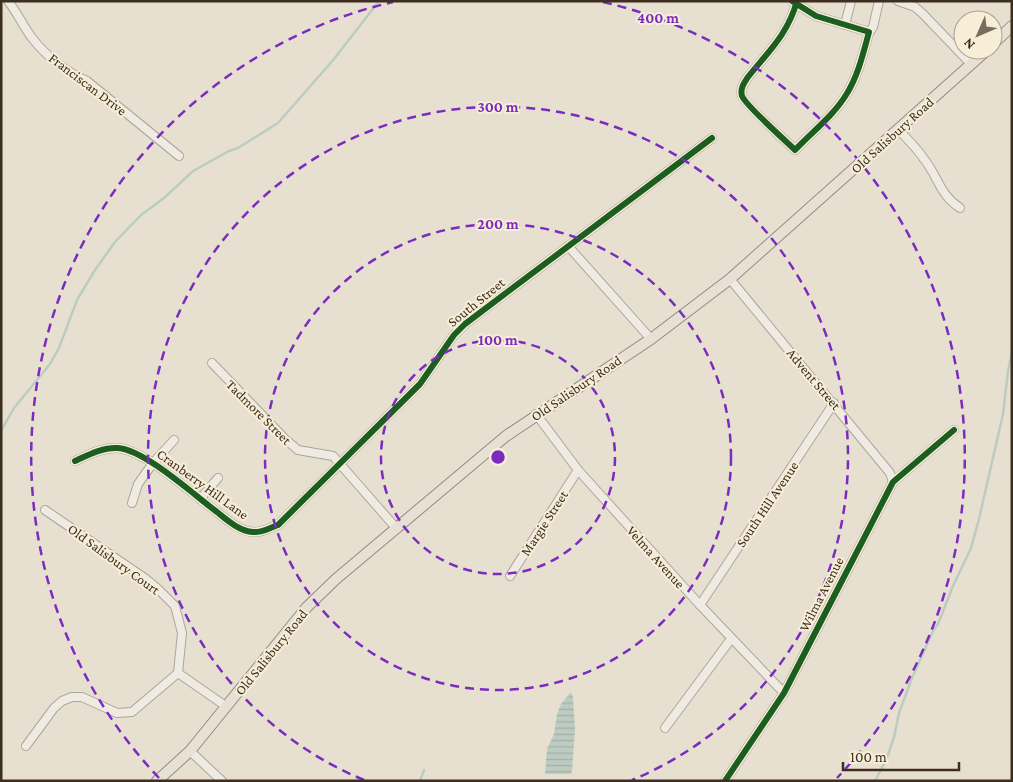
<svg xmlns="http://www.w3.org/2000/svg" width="1013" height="782" viewBox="0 0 1013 782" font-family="'Crimson Pro',serif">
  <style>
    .water { fill: url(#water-rules) }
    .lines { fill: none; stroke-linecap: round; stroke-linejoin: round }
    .stream { stroke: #bcccc2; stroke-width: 2.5 }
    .minor-casing { stroke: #ada599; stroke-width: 10 }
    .major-casing { stroke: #928b80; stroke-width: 12 }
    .minor { stroke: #efebe3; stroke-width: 8 }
    .major { stroke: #e6e1d4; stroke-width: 10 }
    .cycleway-casing { stroke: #f7eed8; stroke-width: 9 }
    .cycleway { stroke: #1b5e20; stroke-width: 6 }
    .ring { fill: none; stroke: #7b2cbf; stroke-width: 2.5; stroke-dasharray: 9 6 }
    .labels { text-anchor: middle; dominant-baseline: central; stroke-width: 4; stroke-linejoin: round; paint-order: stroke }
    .street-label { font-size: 14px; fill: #3d2e20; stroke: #f7eed8 }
    .centre { fill: #7b2cbf; stroke: #f7eed8; stroke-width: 2.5 }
    .ring-label { font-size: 15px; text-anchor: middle; font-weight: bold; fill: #7b2cbf; stroke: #f7eed8; stroke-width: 4; stroke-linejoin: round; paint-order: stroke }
  </style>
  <defs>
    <pattern id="water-rules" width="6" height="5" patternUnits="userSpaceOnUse" patternTransform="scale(1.25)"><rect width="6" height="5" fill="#bcccc2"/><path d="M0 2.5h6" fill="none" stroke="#a2b0a6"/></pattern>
  </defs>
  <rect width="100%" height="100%" fill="#e7e0d1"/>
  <path class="water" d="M 571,692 L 573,697 L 575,730 L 572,771 L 571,774 L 545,774 L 547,749 L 554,734 L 557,714 L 561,704 Z"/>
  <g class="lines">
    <g class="stream">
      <path d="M 1,431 L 14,408 L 50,364 L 59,348 L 77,300 L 95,270 L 115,242 L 141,215 L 164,198 L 193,171 L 229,151 L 238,148 L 278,123 L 334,59 L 379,1"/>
      <path d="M 420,781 L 424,770"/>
      <path d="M 875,781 L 887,758 L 894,737 L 899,713 L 912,678 L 933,631 L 938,624 L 953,586 L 971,548 L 979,519 L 1003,414 L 1008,371 L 1012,352"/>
    </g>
    <g class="minor-casing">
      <g id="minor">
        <path d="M 8,1 C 17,12 23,26 32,38 C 47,57 65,71 87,81 L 179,156"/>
        <path d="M 792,1 L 816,16 L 869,32 C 863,54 858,76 846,95 C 833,116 812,132 795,150 C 785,140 746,106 742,96 C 740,88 744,83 748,77 C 768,52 788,34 797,1"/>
        <path d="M 898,1 L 915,7 L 923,14 L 971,64"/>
        <path d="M 845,25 L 851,1"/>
        <path d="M 869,33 L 873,27 L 879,1"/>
        <path d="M 898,129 C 907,139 917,148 924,159 C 939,178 939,194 960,208"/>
        <path d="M 568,246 L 651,339"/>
        <path d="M 730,279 L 890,473 L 893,482"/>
        <path d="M 212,363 L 285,439 L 298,450 L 333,456 L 397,529"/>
        <path d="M 536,414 L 578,470 L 700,605 L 784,693"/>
        <path d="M 75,461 C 88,455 103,447 118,448 C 145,450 194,495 217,512 C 227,520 239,531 253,532 C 262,533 269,528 278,525 L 420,384 L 454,335 L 465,324 L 712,138"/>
        <path d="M 200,499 L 218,478"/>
        <path d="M 132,503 L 138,484 L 153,463 L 174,440"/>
        <path d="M 45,510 L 146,579 L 157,588 L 175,606 L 182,633 L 178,673 L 227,707"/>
        <path d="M 510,576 L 578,470"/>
        <path d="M 700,605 L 834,403"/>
        <path d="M 665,728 L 731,639"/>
        <path d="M 26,746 L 54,708 L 62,701 L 72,697 L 82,697 L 117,713 L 132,712 L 178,673"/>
        <path d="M 190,751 L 222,781"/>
        <path d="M 725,781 L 784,693 L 893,482 L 954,430"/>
      </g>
    </g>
    <g class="major-casing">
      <g id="major">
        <path d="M 993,44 L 1012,26"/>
        <path d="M 157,781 L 190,751 L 307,607 L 336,579 L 506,436 L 651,339 L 730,279 L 987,50"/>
      </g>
    </g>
    <use href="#minor" class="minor"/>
    <use href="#major" class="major"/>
    <g class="cycleway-casing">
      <g id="cycleway">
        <path d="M 792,1 L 816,16 L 869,32 C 863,54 858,76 846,95 C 833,116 812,132 795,150 C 785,140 746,106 742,96 C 740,88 744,83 748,77 C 768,52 788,34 797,1"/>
        <path d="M 75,461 C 88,455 103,447 118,448 C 145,450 194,495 217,512 C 227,520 239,531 253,532 C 262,533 269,528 278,525 L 420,384 L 454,335 L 465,324 L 712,138"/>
        <path d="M 725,781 L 784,693 L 893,482 L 954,430"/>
      </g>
    </g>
    <use href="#cycleway" class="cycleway"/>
  </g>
  <g class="ring">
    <circle cx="498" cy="457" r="117"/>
    <circle cx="498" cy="457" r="233"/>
    <path d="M364 780A350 350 0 1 1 632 780"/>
    <path d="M159 778A467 467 0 0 1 393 2M603 2A467 467 0 0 1 837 778"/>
  </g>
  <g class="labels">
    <g class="street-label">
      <text transform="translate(88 84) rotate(37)">Franciscan Drive</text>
      <text transform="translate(892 135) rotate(-42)">Old Salisbury Road</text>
      <text transform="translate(476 302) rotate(-39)">South Street</text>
      <text transform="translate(814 379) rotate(50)">Advent Street</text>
      <text transform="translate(576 388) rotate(-34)">Old Salisbury Road</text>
      <text transform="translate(259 412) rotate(45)">Tadmore Street</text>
      <text transform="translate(203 484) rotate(36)">Cranberry Hill Lane</text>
      <text transform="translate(767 504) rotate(-56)">South Hill Avenue</text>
      <text transform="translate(544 523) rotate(-57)">Margie Street</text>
      <text transform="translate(656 557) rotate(48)">Velma Avenue</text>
      <text transform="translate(114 559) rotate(36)">Old Salisbury Court</text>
      <text transform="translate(821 594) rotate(-63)">Wilma Avenue</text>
      <text transform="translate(271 652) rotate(-51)">Old Salisbury Road</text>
    </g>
  </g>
  <circle cx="498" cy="457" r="8" class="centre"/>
  <g class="ring-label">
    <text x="658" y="23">400 m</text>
    <text x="498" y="112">300 m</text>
    <text x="498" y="229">200 m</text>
    <text x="498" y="345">100 m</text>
  </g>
  <rect width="1013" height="782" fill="none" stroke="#3d2e20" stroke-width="5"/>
  <g transform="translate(978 35) rotate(225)"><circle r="24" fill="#f7eed8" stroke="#ada18e"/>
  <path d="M0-4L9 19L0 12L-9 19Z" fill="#786c5e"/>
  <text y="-8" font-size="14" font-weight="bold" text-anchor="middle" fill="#3d2e20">N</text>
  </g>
  <path d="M843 762v8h116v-8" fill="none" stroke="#3d2e20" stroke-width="2.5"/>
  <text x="850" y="762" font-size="15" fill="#3d2e20" stroke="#f7eed8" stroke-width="4" paint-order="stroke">100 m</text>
</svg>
